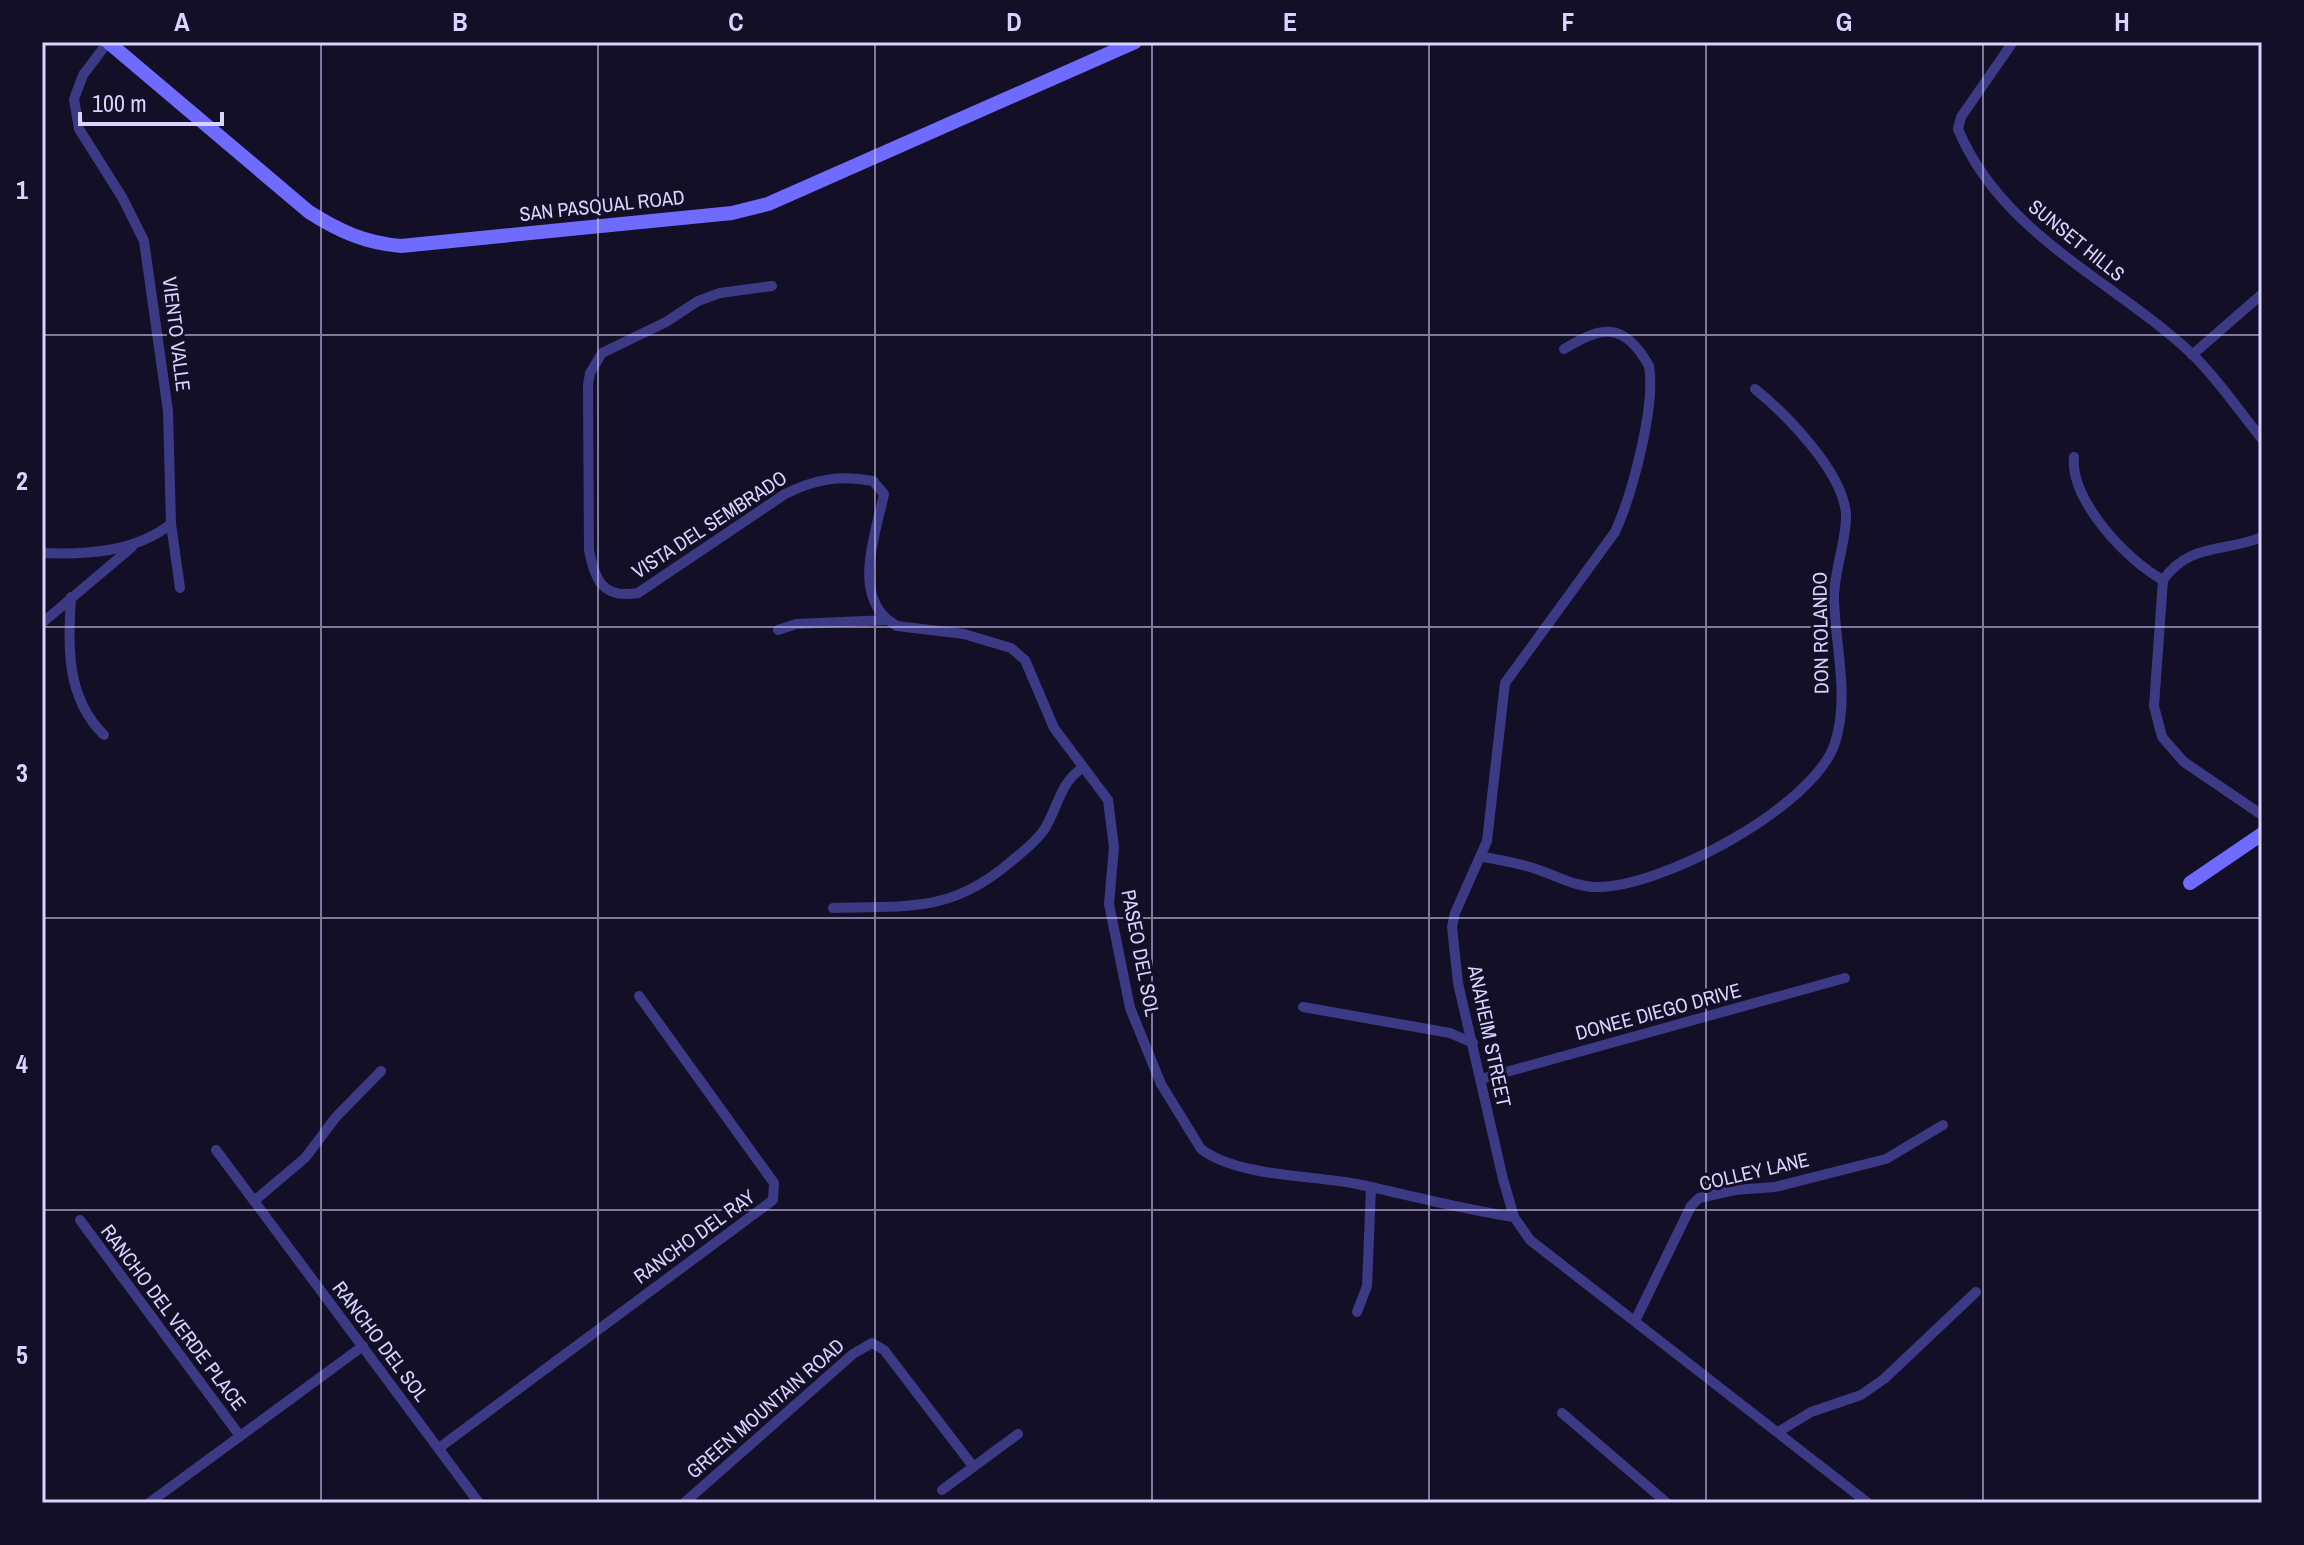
<svg xmlns="http://www.w3.org/2000/svg" width="2304" height="1545" viewBox="0 0 2304 1545" font-family="'Archivo Narrow',sans-serif">
  <style>
    .lines { fill: none; stroke-linecap: round; stroke-linejoin: round }
    .street { stroke: #3d3a85; stroke-width: 10 }
    .secondary { stroke: #6f6bff; stroke-width: 14 }
    .grid { fill: none; stroke: #d9d4ff; stroke-width: 2; stroke-opacity: 0.55 }
    .labels { text-anchor: middle; dominant-baseline: central; stroke-width: 6; stroke-linejoin: round; paint-order: stroke }
    .street-label { font-size: 20px; fill: #d9d4ff; stroke: #130f26 }
    .neatline { fill: none; stroke: #d9d4ff; stroke-width: 3 }
    .grid-label { font-size: 26px; text-anchor: middle; font-weight: bold; fill: #d9d4ff }
  </style>
  <rect width="100%" height="100%" fill="#130f26"/>
  <g class="lines">
    <g class="street">
      <path d="M 2013,42 L 1961,117 L 1958,129 C 2002,235 2113,280 2192,354 C 2218,379 2239,411 2262,439"/>
      <path d="M 772,286 L 720,293 L 698,301 L 666,322 L 602,353 L 590,373 L 588,385 L 589,550 C 595,581 603,599 638,593 L 785,494 C 815,479 840,475 873,481 L 884,494 C 876,533 853,590 888,620"/>
      <path d="M 1564,349 C 1602,326 1624,321 1649,366 C 1656,406 1632,495 1615,532 L 1505,683 L 1487,841 L 1455,913 L 1452,927 L 1458,983 L 1503,1179 L 1514,1217 L 1530,1240 L 1868,1503"/>
      <path d="M 2192,355 L 2262,294"/>
      <path d="M 2074,457 C 2070,500 2127,561 2163,580"/>
      <path d="M 171,524 L 180,588"/>
      <path d="M 2262,537 C 2224,553 2190,542 2163,580 L 2154,706 L 2162,737 L 2184,762 L 2262,815"/>
      <path d="M 42,553 C 87,555 135,552 171,524 L 168,411 L 144,241 L 122,197 L 79,129 L 74,99 L 83,75 L 108,42"/>
      <path d="M 71,597 C 68,647 66,698 104,735"/>
      <path d="M 42,623 L 132,547"/>
      <path d="M 778,630 L 796,624 L 888,620 L 897,626 L 964,634 L 1011,648 L 1025,660 L 1054,728 L 1108,800 L 1114,847 L 1109,904 L 1130,1008 L 1161,1084 L 1201,1149 C 1238,1177 1312,1175 1357,1184 C 1409,1195 1460,1209 1514,1217"/>
      <path d="M 1483,857 C 1501,860 1519,863 1536,869 C 1555,875 1573,886 1594,887 C 1658,890 1814,807 1835,743 C 1850,696 1835,646 1834,598 C 1834,570 1847,540 1846,514 C 1843,472 1786,414 1755,389"/>
      <path d="M 833,908 C 907,905 948,914 1008,864 C 1021,853 1035,843 1044,830 C 1058,808 1060,781 1083,768"/>
      <path d="M 1303,1007 L 1450,1033 L 1473,1043"/>
      <path d="M 1481,1079 L 1845,978"/>
      <path d="M 216,1150 L 479,1503"/>
      <path d="M 254,1201 L 305,1158 L 336,1117 L 381,1071"/>
      <path d="M 80,1220 L 240,1436"/>
      <path d="M 1357,1312 L 1367,1286 L 1371,1188"/>
      <path d="M 1635,1321 L 1691,1206 L 1699,1198 L 1735,1190 L 1775,1187 L 1886,1159 L 1943,1125"/>
      <path d="M 1562,1413 L 1667,1503"/>
      <path d="M 1778,1432 L 1811,1412 L 1861,1395 L 1884,1379 L 1976,1292"/>
      <path d="M 439,1448 L 773,1200 L 774,1183 L 639,996"/>
      <path d="M 942,1490 L 1018,1434"/>
      <path d="M 149,1503 L 363,1346"/>
      <path d="M 684,1503 L 853,1354 L 872,1343 L 884,1350 L 972,1465"/>
    </g>
    <g class="secondary">
      <path d="M 108,42 L 309,212 C 339,231 365,243 401,246 L 732,213 L 768,204 L 1135,42"/>
      <path d="M 2190,883 L 2262,834"/>
    </g>
  </g>
  <path class="grid" d="M 321,42 L 321,1503M 598,42 L 598,1503M 875,42 L 875,1503M 1152,42 L 1152,1503M 1429,42 L 1429,1503M 1706,42 L 1706,1503M 1983,42 L 1983,1503M 42,335 L 2262,335M 42,627 L 2262,627M 42,918 L 2262,918M 42,1210 L 2262,1210"/>
  <g class="labels">
    <g class="street-label">
      <text transform="translate(602 205) rotate(-6)">SAN PASQUAL ROAD</text>
      <text transform="translate(2077 240) rotate(39)">SUNSET HILLS</text>
      <text transform="translate(177 334) rotate(83)">VIENTO VALLE</text>
      <text transform="translate(709 524) rotate(-33)">VISTA DEL SEMBRADO</text>
      <text transform="translate(1820 633) rotate(-91)">DON ROLANDO</text>
      <text transform="translate(1141 953) rotate(79)">PASEO DEL SOL</text>
      <text transform="translate(1658 1011) rotate(-15)">DONEE DIEGO DRIVE</text>
      <text transform="translate(1490 1036) rotate(78)">ANAHEIM STREET</text>
      <text transform="translate(1754 1171) rotate(-13)">COLLEY LANE</text>
      <text transform="translate(694 1236) rotate(-36)">RANCHO DEL RAY</text>
      <text transform="translate(174 1317) rotate(53)">RANCHO DEL VERDE PLACE</text>
      <text transform="translate(381 1341) rotate(53)">RANCHO DEL SOL</text>
      <text transform="translate(765 1408) rotate(-41)">GREEN MOUNTAIN ROAD</text>
    </g>
  </g>
  <rect width="2304" height="1545" fill="none" stroke="#130f26" stroke-width="88"/>
  <path d="M80 112v12h142v-12" fill="none" stroke="#d9d4ff" stroke-width="4"/>
  <text x="92" y="112" font-size="24" fill="#d9d4ff" stroke="#130f26" stroke-width="6" paint-order="stroke">100 m</text>
  <rect x="44" y="44" width="2216" height="1457" class="neatline"/>
  <g class="grid-label">
    <text x="182" y="31">A</text>
    <text x="460" y="31">B</text>
    <text x="736" y="31">C</text>
    <text x="1014" y="31">D</text>
    <text x="1290" y="31">E</text>
    <text x="1568" y="31">F</text>
    <text x="1844" y="31">G</text>
    <text x="2122" y="31">H</text>
    <text x="22" y="199">1</text>
    <text x="22" y="490">2</text>
    <text x="22" y="782">3</text>
    <text x="22" y="1073">4</text>
    <text x="22" y="1364">5</text>
  </g>
</svg>
